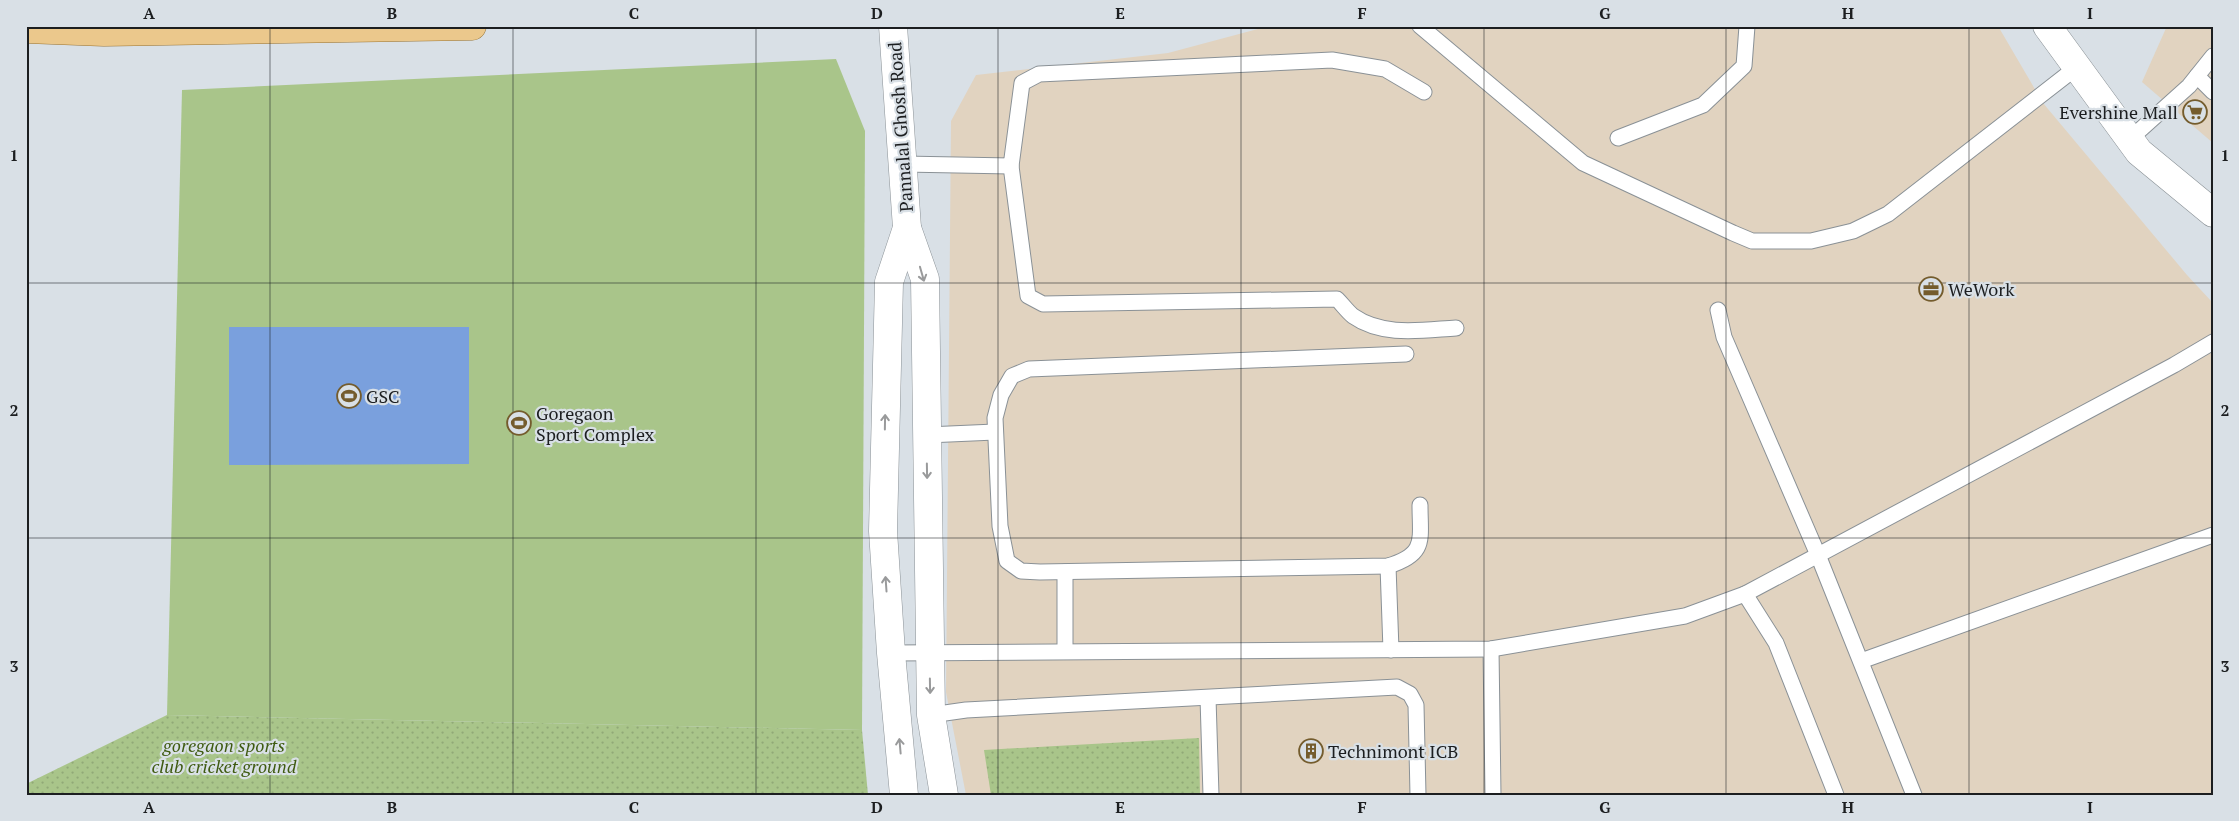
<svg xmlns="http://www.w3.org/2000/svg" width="2239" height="821" viewBox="0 0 2239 821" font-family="'PT Serif',serif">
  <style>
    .commercial { fill: #e1d3c0 }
    .grass { fill: url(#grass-dots) }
    .garden { fill: #a9c58a }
    .water { fill: #7aa0dd }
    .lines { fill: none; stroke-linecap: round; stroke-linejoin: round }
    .service-casing { stroke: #8a9196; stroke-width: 17 }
    .tertiary-casing { stroke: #8a9196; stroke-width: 29 }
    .primary-casing { stroke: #997434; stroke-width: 29 }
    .service { stroke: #fff; stroke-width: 15 }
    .tertiary { stroke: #fff; stroke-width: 28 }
    .primary { stroke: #ebc88c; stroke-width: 28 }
    .oneway { stroke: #999a9b }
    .grid { fill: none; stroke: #1c1e20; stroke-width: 1; stroke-opacity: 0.55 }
    .labels { text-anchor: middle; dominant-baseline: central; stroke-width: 4.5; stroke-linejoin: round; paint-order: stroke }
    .poi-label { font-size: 18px; fill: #1c1e20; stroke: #d9e0e6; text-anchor: start }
    .street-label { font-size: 18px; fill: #1c1e20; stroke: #d9e0e6 }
    .park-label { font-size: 18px; font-style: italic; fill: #3f5b11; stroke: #d9e0e6 }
    .neatline { fill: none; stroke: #1c1e20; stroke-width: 2 }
    .grid-label { font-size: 16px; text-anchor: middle; font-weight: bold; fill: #1c1e20 }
  </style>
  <defs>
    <pattern id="grass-dots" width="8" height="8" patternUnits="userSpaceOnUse" patternTransform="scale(1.25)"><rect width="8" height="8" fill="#a9c58a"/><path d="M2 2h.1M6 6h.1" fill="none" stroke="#91a977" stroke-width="1.8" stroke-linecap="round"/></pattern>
  </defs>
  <rect width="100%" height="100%" fill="#d9e0e6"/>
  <g class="commercial">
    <path d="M 1269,26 L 1998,26 L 2043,103 L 2187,275 L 2213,303 L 2213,795 L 966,795 L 946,692 L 951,121 L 976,75 L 1168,53 Z"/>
    <path d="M 2167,26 L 2213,26 L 2213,143 L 2142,82 Z"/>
  </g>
  <g class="grass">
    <path d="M 167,715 L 862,730 L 868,795 L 26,795 L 26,784 Z"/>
    <path d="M 1199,738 L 1200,795 L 991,795 L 984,750 Z"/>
  </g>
  <path class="garden" d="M 836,59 L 865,131 L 862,730 L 167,715 L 182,90 Z"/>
  <path class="water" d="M 229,327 L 469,327 L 469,464 L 229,465 Z"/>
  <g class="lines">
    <g class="service-casing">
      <g id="service">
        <path d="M 1420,26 L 1583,163 L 1733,233 L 1752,241 L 1811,241 L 1853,231 L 1888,214 L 2077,67"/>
        <path d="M 2197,76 L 2213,92"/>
        <path d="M 1618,138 L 1703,105 L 1744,66 L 1747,26"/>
        <path d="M 2130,139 L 2189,86 L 2213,56"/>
        <path d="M 903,164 L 1011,166 L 1022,83 L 1039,74 L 1332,60 L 1385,69 L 1424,92"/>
        <path d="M 1011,166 L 1028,296 L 1043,304 L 1337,299 C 1342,304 1347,311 1353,316 C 1383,337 1422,330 1456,328"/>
        <path d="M 1718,310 L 1724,337 L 1818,555 L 1914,795"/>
        <path d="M 1406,354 L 1029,369 L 1012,376 L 1001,395 L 995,418 L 1000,526 L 1007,561 L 1021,571 L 1040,572 L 1388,566 C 1427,554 1420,540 1420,505"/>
        <path d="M 927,435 L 995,432"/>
        <path d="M 1388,566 L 1391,650"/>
        <path d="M 1745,594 L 1776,643 L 1836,795"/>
        <path d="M 1491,649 L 1493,795"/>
        <path d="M 1065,651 L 1065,572"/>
        <path d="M 891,653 L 1491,649 L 1685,616 L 1745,594 L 2174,365 L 2213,342"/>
        <path d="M 1861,661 L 2213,535"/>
        <path d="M 1208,698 L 1211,795"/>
        <path d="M 931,715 L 966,710 L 1397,687 L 1410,694 L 1416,705 L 1418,795"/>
      </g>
    </g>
    <g class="tertiary-casing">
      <g id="tertiary">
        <path d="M 893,26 L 907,228 L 925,279 L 931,715 L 944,795"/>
        <path d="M 2047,26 L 2139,152 L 2213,213"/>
        <path d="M 904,795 L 891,653 L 883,531 L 889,282 L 907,228"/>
      </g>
    </g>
    <g class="primary-casing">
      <path id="primary" d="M 26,29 L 104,32 L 472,26"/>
    </g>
    <use href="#service" class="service"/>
    <use href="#tertiary" class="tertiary"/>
    <use href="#primary" class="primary"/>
  </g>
  <defs><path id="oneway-shaft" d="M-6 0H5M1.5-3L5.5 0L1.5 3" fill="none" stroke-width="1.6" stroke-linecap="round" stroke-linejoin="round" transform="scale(1.25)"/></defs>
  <g class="oneway">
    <use href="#oneway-shaft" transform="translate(922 274) rotate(74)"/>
    <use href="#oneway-shaft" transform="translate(885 422) rotate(-89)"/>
    <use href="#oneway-shaft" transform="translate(927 471) rotate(89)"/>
    <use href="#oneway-shaft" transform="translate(886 584) rotate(-94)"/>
    <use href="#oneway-shaft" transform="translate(930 686) rotate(89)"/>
    <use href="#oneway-shaft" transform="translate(900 746) rotate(-95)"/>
  </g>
  <path class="grid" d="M 270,26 L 270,795M 513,26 L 513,795M 756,26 L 756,795M 998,26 L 998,795M 1241,26 L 1241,795M 1484,26 L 1484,795M 1726,26 L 1726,795M 1969,26 L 1969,795M 26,283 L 2213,283M 26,538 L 2213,538"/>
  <defs>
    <g id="supermarket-ring" transform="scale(1.25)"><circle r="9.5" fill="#d9e0e6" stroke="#745c2d" stroke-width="1.5"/><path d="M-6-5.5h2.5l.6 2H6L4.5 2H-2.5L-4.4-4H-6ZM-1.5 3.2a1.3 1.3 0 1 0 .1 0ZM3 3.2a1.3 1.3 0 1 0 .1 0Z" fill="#745c2d"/></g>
    <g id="office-ring" transform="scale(1.25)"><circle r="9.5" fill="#d9e0e6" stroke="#745c2d" stroke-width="1.5"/><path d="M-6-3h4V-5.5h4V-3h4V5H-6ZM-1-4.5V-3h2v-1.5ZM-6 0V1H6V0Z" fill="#745c2d"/></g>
    <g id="stadium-ring" transform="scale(1.25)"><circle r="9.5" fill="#d9e0e6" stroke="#745c2d" stroke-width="1.5"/><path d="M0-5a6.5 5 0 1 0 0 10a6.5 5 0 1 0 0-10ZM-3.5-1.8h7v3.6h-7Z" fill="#745c2d"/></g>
    <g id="building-ring" transform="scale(1.25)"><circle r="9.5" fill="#d9e0e6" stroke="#745c2d" stroke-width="1.5"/><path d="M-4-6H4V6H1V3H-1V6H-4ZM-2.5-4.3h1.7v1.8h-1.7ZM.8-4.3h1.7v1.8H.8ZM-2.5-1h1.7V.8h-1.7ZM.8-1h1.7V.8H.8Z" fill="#745c2d"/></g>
  </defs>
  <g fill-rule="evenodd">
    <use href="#supermarket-ring" x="2195" y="112"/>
    <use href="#office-ring" x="1931" y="289"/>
    <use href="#stadium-ring" x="349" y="396"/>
    <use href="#stadium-ring" x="519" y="423"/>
    <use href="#building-ring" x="1311" y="751"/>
  </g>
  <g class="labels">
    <g class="poi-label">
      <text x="2178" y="112" text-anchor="end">Evershine Mall</text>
      <text x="1948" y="289">WeWork</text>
      <text x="366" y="396">GSC</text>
      <text x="536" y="413">Goregaon<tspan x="536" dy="21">Sport Complex</tspan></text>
      <text x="1328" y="751">Technimont ICB</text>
    </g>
    <g class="street-label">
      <text transform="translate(900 127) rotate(-94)">Pannalal Ghosh Road</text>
    </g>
    <g class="park-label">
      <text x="224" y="745">goregaon sports<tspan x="224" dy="21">club cricket ground</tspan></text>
    </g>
  </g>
  <rect width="2239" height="821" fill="none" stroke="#d9e0e6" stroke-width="55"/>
  <rect x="28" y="28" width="2184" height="766" class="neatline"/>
  <g class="grid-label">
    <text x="149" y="19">A</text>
    <text x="392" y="19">B</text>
    <text x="634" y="19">C</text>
    <text x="877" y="19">D</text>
    <text x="1120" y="19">E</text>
    <text x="1362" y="19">F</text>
    <text x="1605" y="19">G</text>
    <text x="1848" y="19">H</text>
    <text x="2090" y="19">I</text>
    <text x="14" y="161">1</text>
    <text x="2225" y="161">1</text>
    <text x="14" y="416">2</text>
    <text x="2225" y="416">2</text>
    <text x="14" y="672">3</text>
    <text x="2225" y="672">3</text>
    <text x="149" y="813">A</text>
    <text x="392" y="813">B</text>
    <text x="634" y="813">C</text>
    <text x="877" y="813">D</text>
    <text x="1120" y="813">E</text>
    <text x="1362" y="813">F</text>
    <text x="1605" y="813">G</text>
    <text x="1848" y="813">H</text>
    <text x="2090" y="813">I</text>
  </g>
</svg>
